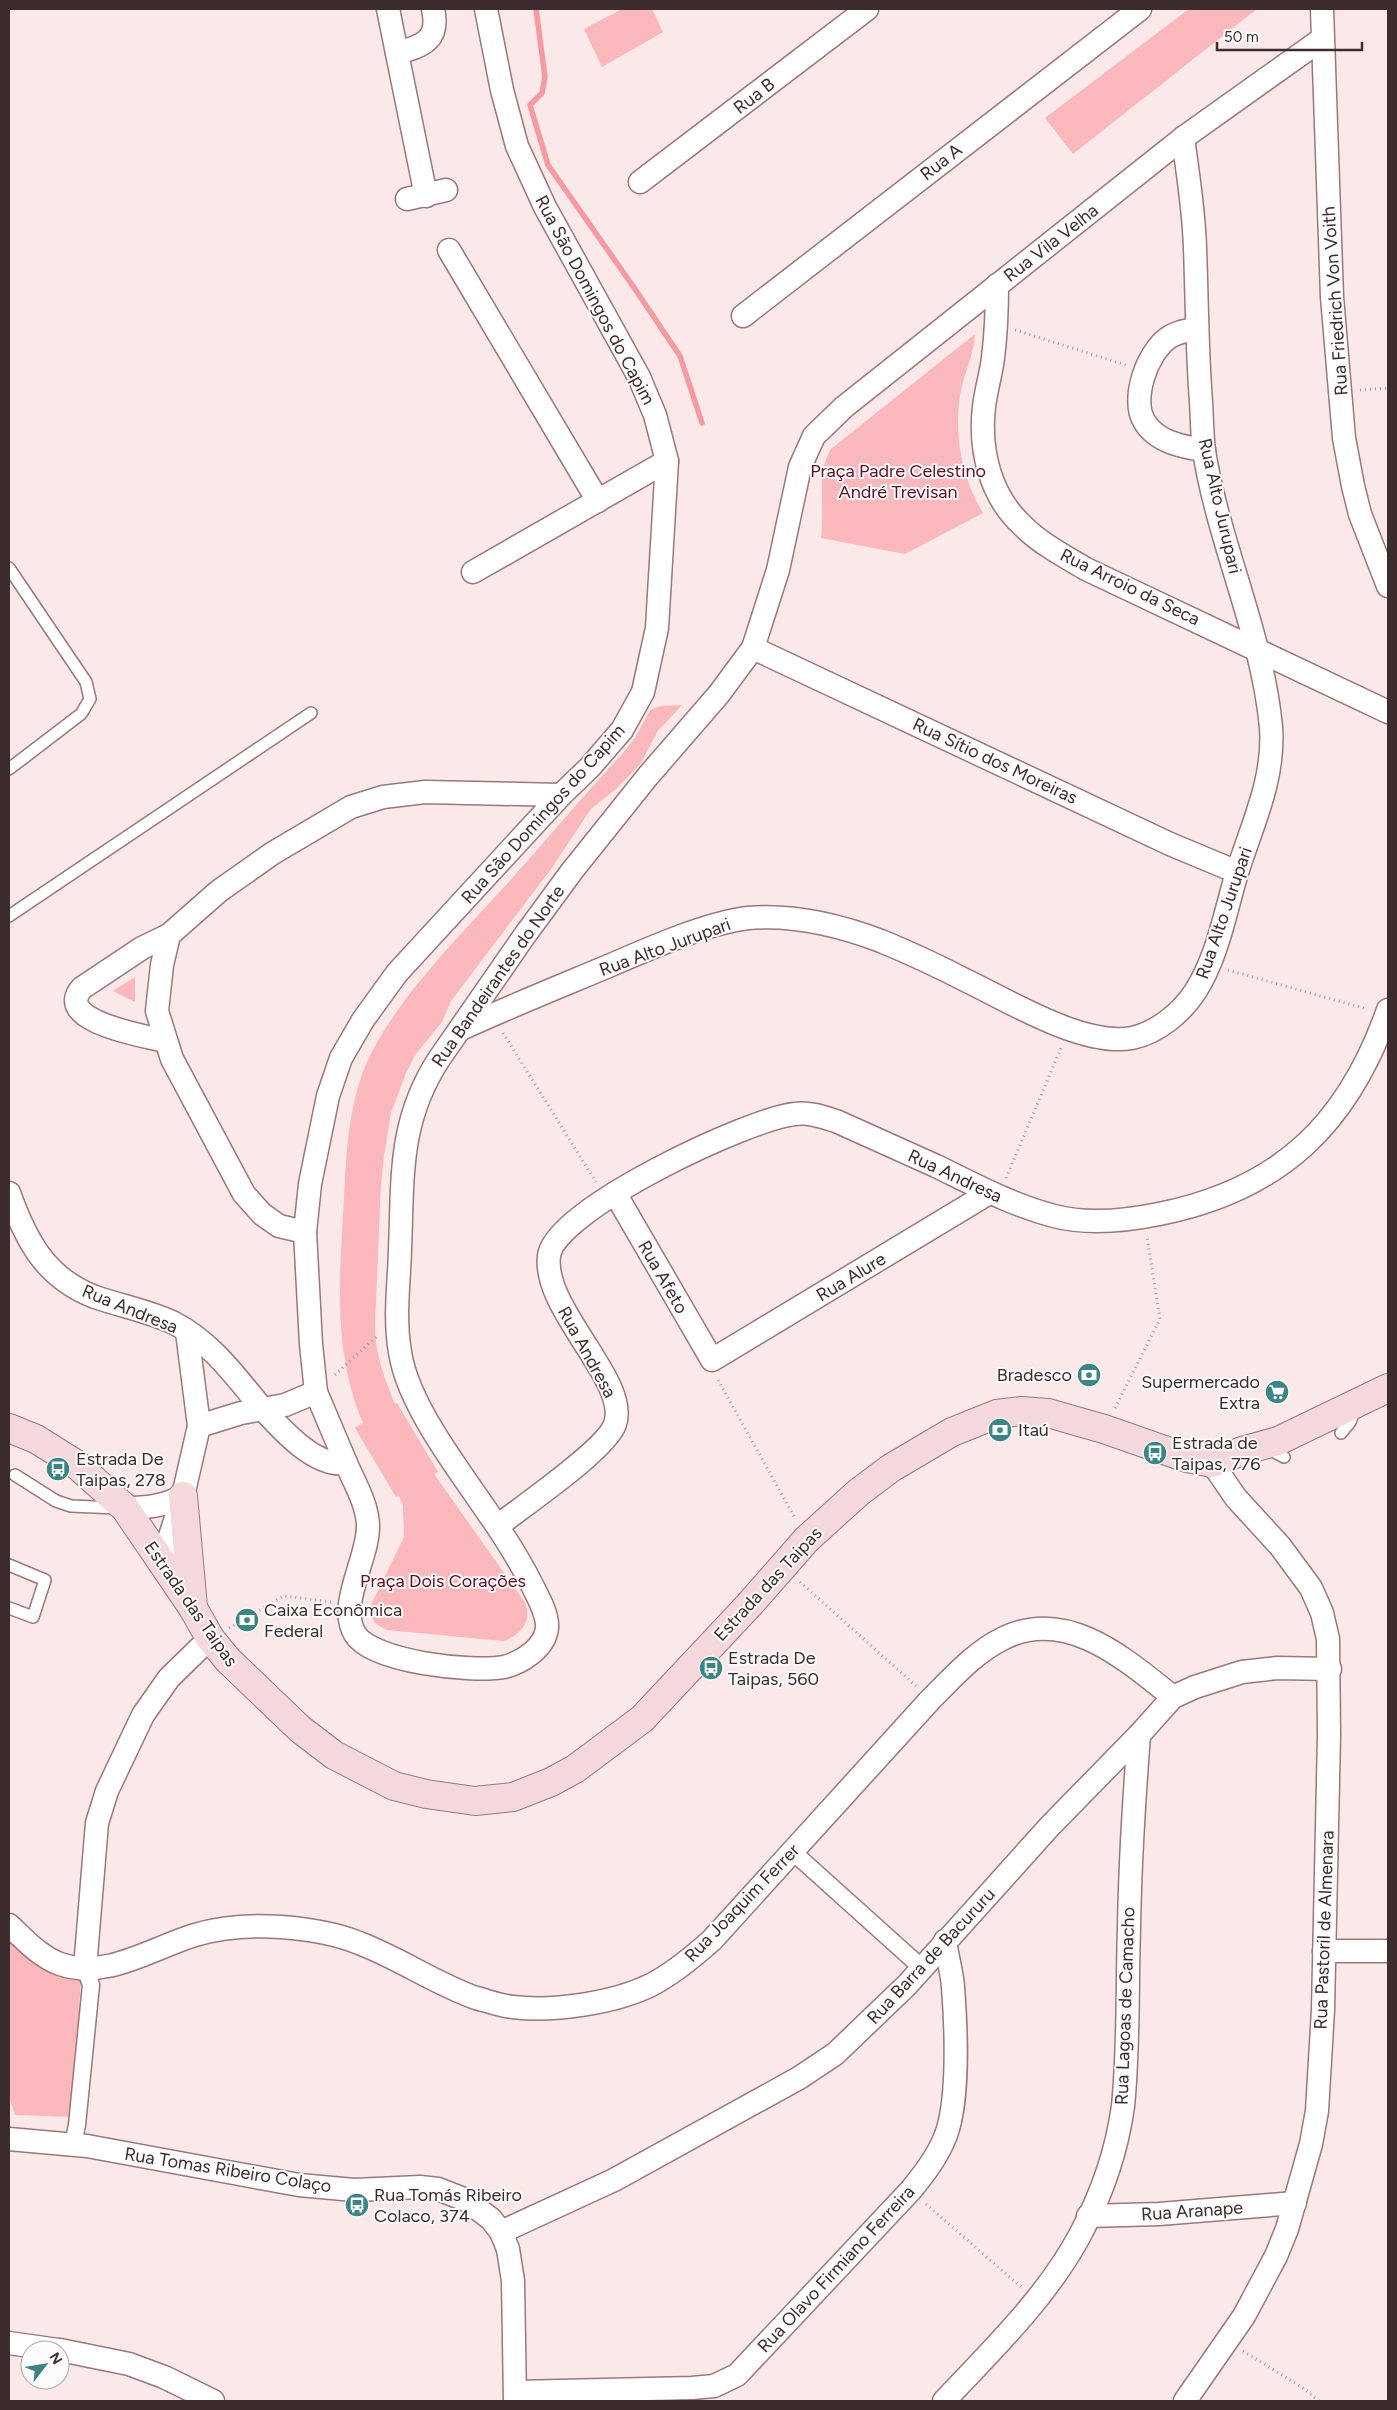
<svg xmlns="http://www.w3.org/2000/svg" width="1397" height="2410" viewBox="0 0 1397 2410" font-family="Figtree,sans-serif">
  <style>
    .green { fill: #fab8bd }
    .lines { fill: none; stroke-linecap: round; stroke-linejoin: round }
    .stream { stroke: #f599a2; stroke-width: 5.5 }
    .service-casing { stroke: #9c7779; stroke-width: 14 }
    .pedestrian-casing { stroke: #9c7779; stroke-width: 19 }
    .minor-casing { stroke: #9c7779; stroke-width: 25 }
    .secondary-casing { stroke: #9c7779; stroke-width: 30 }
    .path { stroke: #ac9b9c; stroke-width: 3; stroke-dasharray: 1 4; stroke-linecap: butt }
    .service { stroke: #fff; stroke-width: 11 }
    .pedestrian { stroke: #fff; stroke-width: 16 }
    .minor { stroke: #fff; stroke-width: 22 }
    .secondary { stroke: #f4d8db; stroke-width: 28 }
    .labels { text-anchor: middle; dominant-baseline: central; stroke-width: 4; stroke-linejoin: round; paint-order: stroke }
    .street-label { font-size: 18px; fill: #3c2c2d; stroke: #fbfbfb }
    .park-label { font-size: 18px; fill: #5e0d20; stroke: #fbfbfb }
    .poi-label { font-size: 18px; fill: #3c2c2d; stroke: #fbfbfb; text-anchor: start }
  </style>
  <rect width="100%" height="100%" fill="#fbe9ea"/>
  <g class="green">
    <path d="M 622,9 L 652,9 L 663,32 L 602,67 L 584,29 Z"/>
    <path d="M 1189,9 L 1257,9 L 1073,154 L 1045,118 Z"/>
    <path d="M 975,334 C 974,353 965,372 961,390 C 953,431 961,477 983,513 L 905,554 L 821,538 C 825,509 816,472 831,449 Z"/>
    <path d="M 682,705 L 657,732 L 641,763 L 616,789 L 591,809 L 551,869 L 451,1001 L 442,1022 L 415,1055 L 406,1073 L 391,1113 L 384,1156 L 381,1184 L 375,1325 C 375,1353 384,1378 395,1404 L 397,1403 L 438,1472 L 434,1474 L 524,1601 C 534,1619 520,1637 503,1641 L 387,1630 L 376,1624 L 369,1614 L 371,1605 L 404,1537 L 403,1506 L 399,1496 L 396,1497 L 355,1428 L 363,1423 C 337,1362 338,1298 342,1233 C 346,1180 344,1123 363,1072 C 388,1007 458,938 505,886 C 545,842 583,796 623,753 L 635,738 L 650,710 L 661,706 Z"/>
    <path d="M 135,977 L 135,1002 L 113,991 Z"/>
    <path d="M 9,1939 L 51,1966 L 81,1980 L 72,2117 L 15,2115 L 9,2097 Z"/>
  </g>
  <g class="lines">
    <path class="stream" d="M 536,9 L 545,77 L 542,93 L 530,105 L 548,165 L 635,289 L 680,356 L 702,423"/>
    <g class="service-casing">
      <g id="service">
        <path d="M 9,568 L 86,682 L 90,699 L 81,714 L 9,769"/>
        <path d="M 9,916 L 311,713"/>
        <path d="M 1341,1433 L 1350,1422 L 1356,1407"/>
        <path d="M 1267,1448 L 1284,1457"/>
        <path d="M 15,1475 L 56,1501 L 71,1506 L 118,1508"/>
        <path d="M 9,1565 L 45,1580 L 33,1617 L 9,1608"/>
      </g>
    </g>
    <g class="pedestrian-casing">
      <g id="pedestrian">
        <path d="M 793,1852 L 922,1968"/>
        <path d="M 73,2144 L 77,2125 L 91,1985 L 85,1968"/>
      </g>
    </g>
    <g class="minor-casing">
      <g id="minor">
        <path d="M 388,9 L 426,196"/>
        <path d="M 1322,9 L 1332,297 L 1344,438 L 1353,486 L 1360,514 L 1388,586"/>
        <path d="M 397,53 C 423,46 440,40 433,9"/>
        <path d="M 640,182 L 867,9"/>
        <path d="M 407,199 L 446,190"/>
        <path d="M 449,250 L 598,501"/>
        <path d="M 997,285 C 997,310 996,334 993,358 C 991,374 986,390 984,407 C 979,450 990,496 1023,526 C 1041,544 1064,556 1086,569 L 1388,712"/>
        <path d="M 743,316 L 1140,9"/>
        <path d="M 1196,329 C 1186,331 1176,332 1168,338 C 1147,353 1131,399 1144,421 C 1156,442 1183,447 1204,450"/>
        <path d="M 473,572 L 667,461"/>
        <path d="M 753,648 L 1170,844 L 1237,872"/>
        <path d="M 461,1029 C 511,1006 561,986 611,965 C 650,948 707,923 748,918 C 794,914 839,925 881,941 C 910,953 938,966 965,980 C 1009,1001 1083,1047 1132,1038 C 1157,1033 1182,1012 1195,992 C 1217,958 1225,914 1236,876 C 1251,827 1275,780 1271,727 C 1262,632 1219,545 1204,451 C 1202,435 1202,418 1201,402 C 1197,351 1197,300 1195,248 C 1194,211 1188,175 1183,138"/>
        <path d="M 165,1041 C 145,1036 52,1021 82,988 L 142,948 L 169,935"/>
        <path d="M 9,1193 C 26,1240 45,1278 95,1297 C 121,1306 149,1311 174,1323 C 211,1342 235,1376 261,1407 C 280,1428 315,1468 346,1463 C 354,1482 367,1503 368,1525 C 369,1558 337,1604 355,1634 C 372,1662 473,1673 504,1667 C 521,1663 545,1648 547,1628 C 548,1614 538,1597 532,1585 C 504,1529 465,1484 433,1431 C 419,1408 404,1379 400,1352 C 394,1318 399,1284 400,1250 C 403,1178 398,1122 439,1059 L 525,935 L 572,871 L 648,776 L 719,694 L 753,648 L 778,570 L 800,467 L 814,436 L 844,407 L 1183,138 L 1322,39"/>
        <path d="M 615,1193 L 712,1360 L 989,1193"/>
        <path d="M 305,1232 L 279,1226 L 262,1214 L 244,1194 L 172,1059 L 157,1011 L 162,965 L 169,935 L 219,891 L 273,853 L 351,807 L 383,797 L 425,792 L 561,795"/>
        <path d="M 199,1426 L 241,1413 L 285,1405 L 316,1392"/>
        <path d="M 346,1463 L 316,1392 L 311,1344 L 305,1232 L 310,1184 L 328,1096 L 341,1058 L 363,1020 L 397,973 L 561,795 L 590,767 L 622,730 L 643,692 L 657,628 L 667,461 L 655,415 L 639,377 L 545,207 L 517,146 L 502,90 L 486,9"/>
        <path d="M 125,1508 C 147,1508 164,1506 183,1496"/>
        <path d="M 499,1525 C 523,1506 607,1449 615,1424 C 630,1381 542,1309 549,1256 C 554,1210 750,1118 795,1114 C 809,1112 823,1117 836,1121 C 869,1136 903,1151 936,1166 C 975,1185 1012,1205 1054,1216 C 1088,1225 1125,1221 1159,1214 C 1280,1190 1348,1124 1388,1010"/>
        <path d="M 161,1564 L 183,1496 L 199,1426 L 187,1332"/>
        <path d="M 9,1925 C 23,1938 40,1957 60,1964 C 106,1980 152,1948 195,1935 C 222,1927 252,1925 281,1927 C 307,1929 335,1933 359,1943 C 399,1958 436,1984 476,1998 C 488,2001 501,2006 513,2007 C 554,2012 614,2003 651,1985 C 674,1973 693,1957 712,1940 L 931,1699 C 953,1677 975,1652 1004,1638 C 1068,1607 1126,1660 1173,1697"/>
        <path d="M 1324,1951 L 1388,1951"/>
        <path d="M 85,1968 L 97,1823 L 107,1791 L 143,1715 L 169,1678 L 210,1638"/>
        <path d="M 9,2139 L 87,2146 L 299,2185 L 354,2190 L 420,2187 L 438,2189 L 466,2200 L 491,2219 L 501,2232 L 508,2249 L 513,2281 L 515,2401"/>
        <path d="M 1088,2216 L 1159,2214 L 1295,2203"/>
        <path d="M 501,2232 L 614,2180 L 799,2078 L 835,2054 L 907,1985 L 1050,1826 L 1139,1735 L 1173,1697 L 1195,1687 L 1242,1672 L 1277,1668 L 1330,1669"/>
        <path d="M 9,2343 L 58,2350"/>
        <path d="M 60,2350 L 129,2364 L 164,2377 L 213,2401"/>
        <path d="M 516,2392 L 692,2388 L 714,2386 L 737,2375 L 911,2190 C 923,2175 935,2160 943,2142 C 960,2108 956,2026 953,1987 C 952,1972 947,1956 945,1941"/>
        <path d="M 944,2401 C 992,2350 1047,2297 1080,2235 C 1101,2196 1117,2150 1123,2106 C 1129,2047 1127,1987 1129,1928 C 1130,1864 1134,1800 1139,1735"/>
        <path d="M 1185,2401 L 1244,2316 L 1276,2256 L 1287,2229 L 1311,2144 L 1317,2111 L 1323,2010 L 1329,1735 L 1328,1639 L 1322,1613 L 1311,1588 L 1280,1546 L 1236,1498 L 1212,1463"/>
      </g>
    </g>
    <g class="secondary-casing">
      <g id="secondary">
        <path d="M 9,1428 L 36,1439 L 76,1464 L 125,1508 L 193,1608 L 210,1638 L 228,1660 L 300,1729 L 334,1755 L 394,1786 L 426,1794 L 475,1801 L 513,1797 L 551,1782 L 575,1769 L 642,1719 L 749,1605 L 807,1539 L 859,1492 L 891,1468 L 952,1432 L 997,1414 L 1021,1411 L 1048,1413 L 1104,1429 L 1187,1458 L 1212,1463 L 1242,1451 L 1278,1441 L 1388,1388"/>
        <path d="M 183,1496 L 193,1607"/>
      </g>
    </g>
    <g class="path">
      <path d="M 1015,330 L 1126,365"/>
      <path d="M 1360,390 L 1388,388"/>
      <path d="M 1228,970 L 1367,1009"/>
      <path d="M 503,1033 L 596,1182"/>
      <path d="M 1006,1178 L 1061,1048"/>
      <path d="M 335,1375 L 378,1335"/>
      <path d="M 718,1380 L 795,1518"/>
      <path d="M 1115,1408 L 1160,1319 L 1147,1237"/>
      <path d="M 800,1582 L 916,1686"/>
      <path d="M 229,1628 L 284,1596 L 331,1602"/>
      <path d="M 926,2204 L 1021,2287"/>
      <path d="M 1243,2351 L 1303,2388 L 1319,2401"/>
    </g>
    <use href="#service" class="service"/>
    <use href="#pedestrian" class="pedestrian"/>
    <use href="#minor" class="minor"/>
    <use href="#secondary" class="secondary"/>
  </g>
  <defs>
    <g id="bank-disc" transform="scale(1.25)"><circle r="9.5" fill="#3c8584" stroke="#fbfbfb"/><path d="M-6-4H6V4H-6ZM0-2.3a2.3 2.3 0 1 0 0 4.6a2.3 2.3 0 1 0 0-4.6Z" fill="#fff"/></g>
    <g id="supermarket-disc" transform="scale(1.25)"><circle r="9.5" fill="#3c8584" stroke="#fbfbfb"/><path d="M-6-5.5h2.5l.6 2H6L4.5 2H-2.5L-4.4-4H-6ZM-1.5 3.2a1.3 1.3 0 1 0 .1 0ZM3 3.2a1.3 1.3 0 1 0 .1 0Z" fill="#fff"/></g>
    <g id="bus-disc" transform="scale(1.25)"><circle r="9.5" fill="#3c8584" stroke="#fbfbfb"/><path d="M-5-6H5V4H4V6H2V4H-2V6H-4V4H-5ZM-3.5-4V0h7V-4ZM-3.5 1.2v1.5H-2V1.2ZM2 1.2v1.5H3.5V1.2Z" fill="#fff"/></g>
  </defs>
  <g fill-rule="evenodd">
    <use href="#bank-disc" x="1089" y="1375"/>
    <use href="#supermarket-disc" x="1277" y="1392"/>
    <use href="#bank-disc" x="1000" y="1430"/>
    <use href="#bus-disc" x="1155" y="1453"/>
    <use href="#bus-disc" x="58" y="1469"/>
    <use href="#bank-disc" x="247" y="1620"/>
    <use href="#bus-disc" x="711" y="1668"/>
    <use href="#bus-disc" x="357" y="2205"/>
  </g>
  <g class="labels">
    <g class="street-label">
      <text transform="translate(754 96) rotate(-38)">Rua B</text>
      <text transform="translate(941 162) rotate(-38)">Rua A</text>
      <text transform="translate(1051 243) rotate(-38)">Rua Vila Velha</text>
      <text transform="translate(595 300) rotate(62)">Rua São Domingos do Capim</text>
      <text transform="translate(1335 301) rotate(-94)">Rua Friedrich Von Voith</text>
      <text transform="translate(1220 506) rotate(77)">Rua Alto Jurupari</text>
      <text transform="translate(1130 587) rotate(26)">Rua Arroio da Seca</text>
      <text transform="translate(995 761) rotate(25)">Rua Sítio dos Moreiras</text>
      <text transform="translate(543 814) rotate(-48)">Rua São Domingos do Capim</text>
      <text transform="translate(1224 913) rotate(-71)">Rua Alto Jurupari</text>
      <text transform="translate(665 947) rotate(-20)">Rua Alto Jurupari</text>
      <text transform="translate(498 976) rotate(-55)">Rua Bandeirantes do Norte</text>
      <text transform="translate(955 1176) rotate(25)">Rua Andresa</text>
      <text transform="translate(663 1277) rotate(60)">Rua Afeto</text>
      <text transform="translate(851 1277) rotate(-31)">Rua Alure</text>
      <text transform="translate(130 1309) rotate(22)">Rua Andresa</text>
      <text transform="translate(587 1352) rotate(61)">Rua Andresa</text>
      <text transform="translate(768 1584) rotate(-47)">Estrada das Taipas</text>
      <text transform="translate(191 1604) rotate(55)">Estrada das Taipas</text>
      <text transform="translate(742 1903) rotate(-46)">Rua Joaquim Ferrer</text>
      <text transform="translate(1324 1930) rotate(-88)">Rua Pastoril de Almenara</text>
      <text transform="translate(931 1956) rotate(-47)">Rua Barra de Bacururu</text>
      <text transform="translate(1125 2006) rotate(-88)">Rua Lagoas de Camacho</text>
      <text transform="translate(228 2170) rotate(9)">Rua Tomas Ribeiro Colaço</text>
      <text transform="translate(1192 2211) rotate(-4)">Rua Aranape</text>
      <text transform="translate(836 2269) rotate(-47)">Rua Olavo Firmiano Ferreira</text>
    </g>
    <g class="park-label">
      <text x="898" y="471">Praça Padre Celestino<tspan x="898" dy="21">André Trevisan</tspan></text>
      <text x="443" y="1581">Praça Dois Corações</text>
    </g>
    <g class="poi-label">
      <text x="1072" y="1375" text-anchor="end">Bradesco</text>
      <text x="1260" y="1382" text-anchor="end">Supermercado<tspan x="1260" dy="21">Extra</tspan></text>
      <text x="1018" y="1430">Itaú</text>
      <text x="1172" y="1443">Estrada de<tspan x="1172" dy="21">Taipas, 776</tspan></text>
      <text x="76" y="1459">Estrada De<tspan x="76" dy="21">Taipas, 278</tspan></text>
      <text x="264" y="1610">Caixa Econômica<tspan x="264" dy="21">Federal</tspan></text>
      <text x="728" y="1658">Estrada De<tspan x="728" dy="21">Taipas, 560</tspan></text>
      <text x="374" y="2195">Rua Tomás Ribeiro<tspan x="374" dy="21">Colaco, 374</tspan></text>
    </g>
  </g>
  <rect width="1397" height="2410" fill="none" stroke="#3c2c2d" stroke-width="20"/>
  <g transform="translate(45 2365) rotate(59)"><circle r="24" fill="#fbfbfb" stroke="#afa8a9"/>
  <path d="M0-4L9 19L0 12L-9 19Z" fill="#3c8584"/>
  <text y="-8" font-size="14" font-weight="bold" text-anchor="middle" fill="#3c2c2d">N</text>
  </g>
  <path d="M1217 42v8h145v-8" fill="none" stroke="#3c2c2d" stroke-width="2.5"/>
  <text x="1224" y="42" font-size="15" fill="#3c2c2d" stroke="#fbfbfb" stroke-width="4" paint-order="stroke">50 m</text>
</svg>
